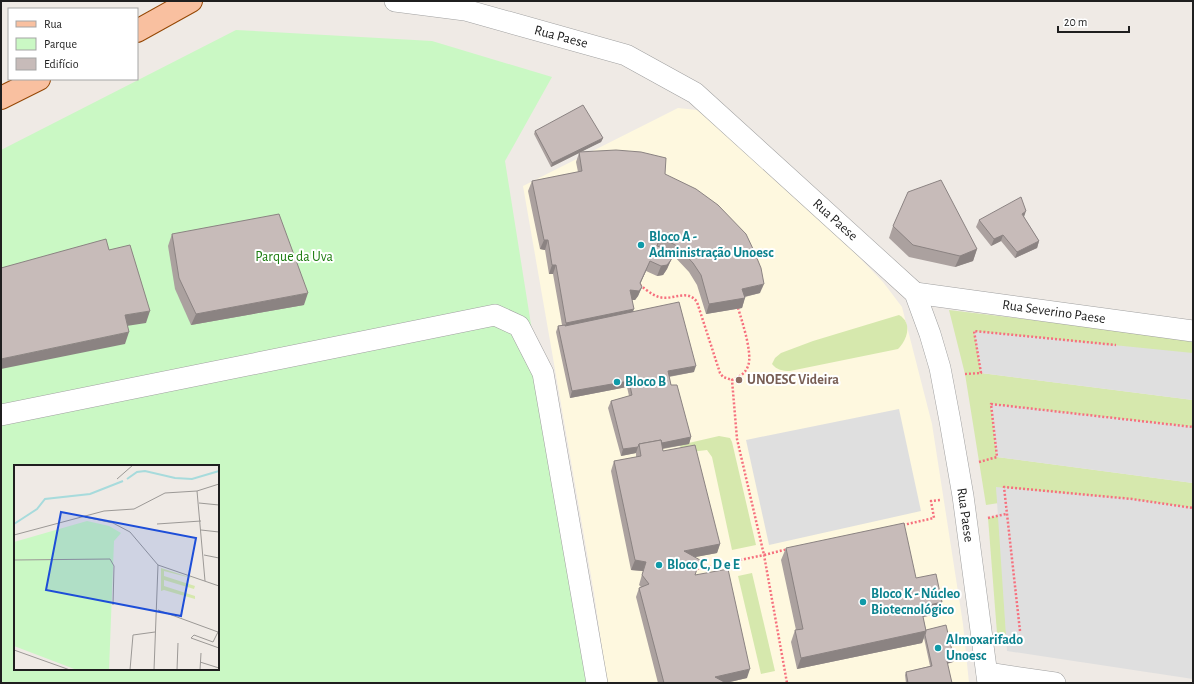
<svg xmlns="http://www.w3.org/2000/svg" width="1194" height="684" viewBox="0 0 1194 684" font-family="'Alegreya Sans',sans-serif">
  <style>
    .education { fill: #fef8df }
    .grass { fill: #d6e8ad }
    .park { fill: #caf8c4; fill-rule: evenodd }
    .parking { fill: #dfdfdf }
    .lines { fill: none; stroke-linecap: round; stroke-linejoin: round }
    .street-casing { stroke: #a0a0a0; stroke-width: 22 }
    .primary-casing { stroke: #954704; stroke-width: 24 }
    .path { stroke: #f6707e; stroke-width: 2.5; stroke-dasharray: 2 2; stroke-linecap: butt }
    .street { stroke: #fff; stroke-width: 21 }
    .primary { stroke: #f9c0a0; stroke-width: 22 }
    .wall { fill: #aba19f }
    .shaded-wall { fill: #8b8382 }
    .building { fill: #c7bbb9; stroke: #8b8382 }
    .culture-dot { fill: #0f9aa8; stroke: #fff; stroke-width: 1.5 }
    .education-dot { fill: #8d6e63; stroke: #fff; stroke-width: 1.5 }
    .labels { text-anchor: middle; dominant-baseline: central; stroke-width: 4; stroke-linejoin: round; paint-order: stroke }
    .street-label { font-size: 14px; fill: #1f1f1f; stroke: #fff }
    .culture-label { font-size: 14px; font-weight: bold; fill: #0d838f; stroke: #fff; text-anchor: start }
    .park-label { font-size: 14px; fill: #1c7b0f; stroke: #fff }
    .education-label { font-size: 14px; font-weight: bold; fill: #785e54; stroke: #fff; text-anchor: start }
    .inset-river { fill: none; stroke: #a7dbdc; stroke-width: 2 }
    .inset-road { fill: none; stroke: #9c9996; stroke-width: 1 }
    .view { fill: #1d4ed8; fill-opacity: 0.15; stroke: #1d4ed8; stroke-width: 2 }
    .inset-edge { fill: none; stroke: #1f1f1f; stroke-width: 2 }
  </style>
  <rect width="100%" height="100%" fill="#efeae5"/>
  <path class="education" d="M 678,108 L 697,110 L 716,123 L 853,251 L 883,282 L 902,307 L 932,424 L 963,624 L 969,683 L 607,683 L 594,593 L 523,186 Z"/>
  <g class="grass">
    <path d="M 949,310 L 1193,339 L 1193,353 L 981,373 L 1193,400 L 1193,427 L 991,405 L 997,457 L 1193,483 L 1193,510 L 1005,502 L 986,505 L 965,374 Z"/>
    <path d="M 899,315 C 913,323 907,340 898,349 L 790,371 C 782,371 777,370 772,364 L 775,358 L 781,353 L 813,341 Z"/>
    <path d="M 719,436 L 730,438 L 732,442 L 756,545 L 732,550 L 712,457 L 707,450 L 682,453 L 680,445 Z"/>
    <path d="M 1006,514 L 1006,634 L 997,633 L 988,518 Z"/>
    <path d="M 752,573 L 775,671 L 761,674 L 738,576 Z"/>
  </g>
  <path class="park" d="M 236,30 L 432,41 L 552,77 L 505,161 L 588,683 L 1,683 L 1,150 ZM 15,466 L 218,466 L 218,669 L 15,669 Z"/>
  <g class="parking">
    <path d="M 974,331 L 1193,353 L 1193,400 L 981,373 Z"/>
    <path d="M 991,404 L 1193,427 L 1193,483 L 997,457 Z"/>
    <path d="M 899,409 L 921,511 L 769,545 L 746,440 Z"/>
    <path d="M 996,487 L 1132,499 L 1193,508 L 1193,679 L 1007,651 Z"/>
  </g>
  <g class="lines">
    <g class="street-casing">
      <g id="street">
        <path d="M 395,1 L 465,10 L 626,55 L 695,93 L 915,293 L 930,334 L 940,368 L 950,421 L 963,496 L 988,683"/>
        <path d="M 915,293 L 1193,331"/>
        <path d="M 1,415 L 495,315 L 519,326 L 543,373 L 597,683"/>
        <path d="M 987,673 L 1055,683"/>
      </g>
    </g>
    <g class="primary-casing">
      <g id="primary">
        <path d="M 137,31 L 191,1"/>
        <path d="M 1,98 L 39,79"/>
      </g>
    </g>
    <g class="path">
      <path d="M 640,285 C 645,289 652,295 659,297 C 673,301 687,288 697,302 L 720,373 L 723,377 L 732,380"/>
      <path d="M 738,308 C 742,321 753,354 748,366 C 745,374 739,377 732,380 L 737,439 L 764,555 L 788,549"/>
      <path d="M 965,374 L 981,373 L 974,331 L 1116,345"/>
      <path d="M 979,462 L 997,457 L 991,404 L 1193,427"/>
      <path d="M 988,518 L 1006,514"/>
      <path d="M 903,525 L 934,518 L 931,501 L 941,500"/>
      <path d="M 697,569 L 764,555 L 787,683"/>
      <path d="M 1020,631 L 1004,487 L 1132,499 L 1193,508"/>
    </g>
    <use href="#street" class="street"/>
    <use href="#primary" class="primary"/>
  </g>
  <g class="wall">
    <path d="M 535,131 L 603,138 L 601,142 L 580,152 L 665,174 L 760,293 L 745,297 L 742,308 L 706,314 L 697,285 L 689,272 L 673,255 L 671,254 L 671,260 L 667,269 L 663,275 L 657,276 L 646,271 L 640,284 L 642,287 L 638,296 L 635,300 L 632,300 L 633,312 L 694,372 L 669,377 L 671,385 L 691,437 L 689,444 L 663,449 L 663,451 L 720,544 L 717,553 L 695,557 L 695,575 L 747,678 L 726,683 L 658,683 L 636,597 L 639,588 L 641,587 L 639,585 L 643,571 L 631,570 L 611,471 L 614,461 L 636,457 L 636,453 L 621,456 L 608,408 L 611,401 L 629,396 L 627,387 L 570,398 L 556,332 L 558,326 L 562,325 L 553,274 L 549,274 L 545,250 L 540,249 L 528,191 L 532,181 L 578,172 L 576,162 L 579,153 L 551,167 L 534,134 Z"/>
    <path d="M 1024,217 L 1039,241 L 1037,248 L 1015,258 L 1001,241 L 991,246 L 976,227 L 979,220 Z"/>
    <path d="M 893,226 L 977,249 L 973,261 L 955,267 L 909,257 L 889,238 Z"/>
    <path d="M 172,234 L 304,305 L 191,325 L 175,289 L 168,246 Z"/>
    <path d="M 786,548 L 916,578 L 942,602 L 938,614 L 923,617 L 926,630 L 954,659 L 953,662 L 947,664 L 952,683 L 906,683 L 905,675 L 906,672 L 930,666 L 924,638 L 922,643 L 797,669 L 791,642 L 795,630 L 796,630 L 781,560 Z"/>
  </g>
  <g class="shaded-wall">
    <path d="M 603,138 L 601,142 L 551,167 L 552,163 Z"/>
    <path d="M 1026,211 L 1024,217 L 1022,214 Z"/>
    <path d="M 1003,235 L 1001,241 L 991,246 L 994,239 Z"/>
    <path d="M 544,240 L 548,240 L 545,250 L 540,249 Z"/>
    <path d="M 1039,241 L 1037,248 L 1015,258 L 1017,252 Z"/>
    <path d="M 977,249 L 973,261 L 955,267 L 960,256 Z"/>
    <path d="M 671,260 L 667,269 L 663,275 L 657,276 L 661,266 Z"/>
    <path d="M 650,261 L 646,271 L 637,291 L 642,287 L 638,296 L 635,300 L 626,300 L 630,290 L 640,283 Z"/>
    <path d="M 552,265 L 556,265 L 553,274 L 549,274 Z"/>
    <path d="M 764,284 L 760,293 L 739,298 L 742,289 Z"/>
    <path d="M 308,293 L 304,305 L 191,325 L 196,314 Z"/>
    <path d="M 745,298 L 742,308 L 706,314 L 709,304 Z"/>
    <path d="M 634,309 L 630,319 L 563,333 L 566,323 Z"/>
    <path d="M 150,311 L 146,323 L 120,327 L 125,315 Z"/>
    <path d="M 129,332 L 125,344 L 1,369 L 1,359 Z"/>
    <path d="M 696,366 L 694,372 L 666,377 L 668,371 Z"/>
    <path d="M 629,381 L 627,387 L 570,398 L 572,391 Z"/>
    <path d="M 691,437 L 689,444 L 641,452 L 640,447 Z"/>
    <path d="M 638,447 L 636,453 L 621,456 L 623,449 Z"/>
    <path d="M 720,544 L 717,553 L 680,560 L 684,551 Z"/>
    <path d="M 635,560 L 646,562 L 643,571 L 631,570 Z"/>
    <path d="M 942,602 L 938,614 L 917,618 L 921,607 Z"/>
    <path d="M 926,631 L 922,643 L 797,669 L 801,658 Z"/>
    <path d="M 954,659 L 953,662 L 945,664 L 947,661 Z"/>
    <path d="M 750,669 L 747,678 L 725,683 L 715,677 Z"/>
  </g>
  <g class="building">
    <path d="M 583,105 L 603,138 L 552,163 L 535,131 Z"/>
    <path d="M 616,150 L 641,152 L 666,158 L 665,174 L 696,189 L 718,205 L 746,234 L 754,251 L 761,268 L 764,284 L 742,289 L 745,298 L 709,304 L 701,275 L 693,263 L 677,246 L 660,237 L 657,246 L 669,250 L 672,255 L 671,260 L 667,265 L 661,266 L 650,261 L 640,283 L 642,287 L 639,291 L 630,290 L 634,309 L 566,323 L 556,265 L 552,265 L 548,240 L 544,240 L 532,181 L 582,171 L 579,152 Z"/>
    <path d="M 941,180 L 977,249 L 960,256 L 913,245 L 893,226 L 908,192 Z"/>
    <path d="M 1021,197 L 1026,211 L 1022,214 L 1039,241 L 1017,252 L 1003,235 L 994,239 L 979,220 Z"/>
    <path d="M 279,214 L 308,293 L 196,314 L 179,278 L 172,234 Z"/>
    <path d="M 106,239 L 109,250 L 130,245 L 150,311 L 125,315 L 129,332 L 1,359 L 1,268 Z"/>
    <path d="M 679,302 L 696,366 L 668,371 L 671,385 L 677,385 L 691,437 L 662,443 L 661,440 L 639,444 L 638,447 L 623,449 L 611,401 L 632,395 L 629,381 L 572,391 L 558,326 L 565,325 L 565,326 Z"/>
    <path d="M 661,440 L 663,451 L 695,445 L 720,544 L 684,551 L 700,560 L 695,575 L 728,569 L 750,669 L 715,677 L 726,683 L 664,683 L 639,588 L 649,584 L 642,575 L 646,562 L 635,560 L 614,461 L 641,456 L 639,444 Z"/>
    <path d="M 904,523 L 916,578 L 936,574 L 942,602 L 921,607 L 926,631 L 801,658 L 795,630 L 803,629 L 786,548 Z"/>
    <path d="M 946,625 L 954,659 L 947,661 L 952,683 L 908,683 L 906,672 L 932,666 L 925,635 L 926,631 L 926,630 Z"/>
  </g>
  <g class="culture-dot">
    <circle cx="641" cy="245" r="4"/>
    <circle cx="617" cy="382" r="4"/>
    <circle cx="659" cy="565" r="4"/>
    <circle cx="863" cy="602" r="4"/>
    <circle cx="938" cy="648" r="4"/>
  </g>
  <circle class="education-dot" cx="739" cy="380" r="4"/>
  <g class="labels">
    <g class="street-label">
      <text transform="translate(561 37) rotate(15)">Rua Paese</text>
      <text transform="translate(835 220) rotate(42)">Rua Paese</text>
      <text transform="translate(1054 312) rotate(8)">Rua Severino Paese</text>
      <text transform="translate(965 515) rotate(82)">Rua Paese</text>
    </g>
    <g class="culture-label">
      <text x="649" y="237">Bloco A -<tspan x="649" dy="16">Administração Unoesc</tspan></text>
      <text x="625" y="382">Bloco B</text>
      <text x="667" y="565">Bloco C, D e E</text>
      <text x="871" y="594">Bloco K - Núcleo<tspan x="871" dy="16">Biotecnológico</tspan></text>
      <text x="946" y="640">Almoxarifado<tspan x="946" dy="16">Unoesc</tspan></text>
    </g>
    <g class="park-label">
      <text x="294" y="257">Parque da Uva</text>
    </g>
    <g class="education-label">
      <text x="747" y="380">UNOESC Videira</text>
    </g>
  </g>
  <g transform="translate(14 465)">
    <rect width="205" height="205" fill="#efeae5"/>
    <path d="M 147,103 L 181,114 L 150,106 L 150,111 L 181,121 L 180,124 L 150,115 L 150,121 L 181,131 L 181,134 L 150,125 L 147,126 Z" fill="#d6e8ad"/>
    <path d="M 73,56 L 95,61 L 107,68 L 100,76 L 95,205 L 63,205 L 0,181 L 0,77 Z" fill="#caf8c4"/>
    <path class="inset-river" d="M 113,14 L 123,7 L 131,6 L 161,13 L 178,14 L 205,6M 0,59 L 23,44 L 31,34 L 76,29 L 109,16"/>
    <path class="inset-road" d="M 103,14 L 119,0M 183,26 L 191,116M 185,38 L 205,40M 71,52 L 99,58 L 116,67 L 144,100 L 140,205M 143,59 L 187,56M 187,65 L 205,67M 0,70 L 90,46 L 120,44 L 151,28 L 183,26 L 205,19M 190,90 L 205,93M 0,95 L 96,94 L 100,101 L 99,140M 144,100 L 205,121M 144,145 L 204,167M 204,167 L 199,177 L 180,170 L 177,173 L 205,183M 0,185 L 56,205M 186,197 L 205,203M 116,205 L 119,170 L 141,167M 163,205 L 164,178M 186,205 L 187,188"/>
    <path class="view" d="M 47,47 L 182,73 L 167,151 L 32,125 Z"/>
    <rect width="205" height="205" class="inset-edge"/>
  </g>
  <rect width="1194" height="684" fill="none" stroke="#1f1f1f" stroke-width="4"/>
  <rect x="8" y="8" width="130" height="72" fill="#ffffff" stroke="#a5a5a5"/>
  <rect x="16" y="21" width="20" height="6" fill="#f9c0a0" stroke="#a5a5a5"/>
  <text x="44" y="28" font-size="12" fill="#1f1f1f">Rua</text>
  <rect x="16" y="38" width="20" height="12" fill="#caf8c4" stroke="#a5a5a5"/>
  <text x="44" y="48" font-size="12" fill="#1f1f1f">Parque</text>
  <rect x="16" y="58" width="20" height="12" fill="#c7bbb9" stroke="#a5a5a5"/>
  <text x="44" y="68" font-size="12" fill="#1f1f1f">Edifício</text>
  <path d="M1058 26v6h71v-6" fill="none" stroke="#1f1f1f" stroke-width="2"/>
  <text x="1064" y="26" font-size="12" fill="#1f1f1f" stroke="#ffffff" stroke-width="3" paint-order="stroke">20 m</text>
</svg>
